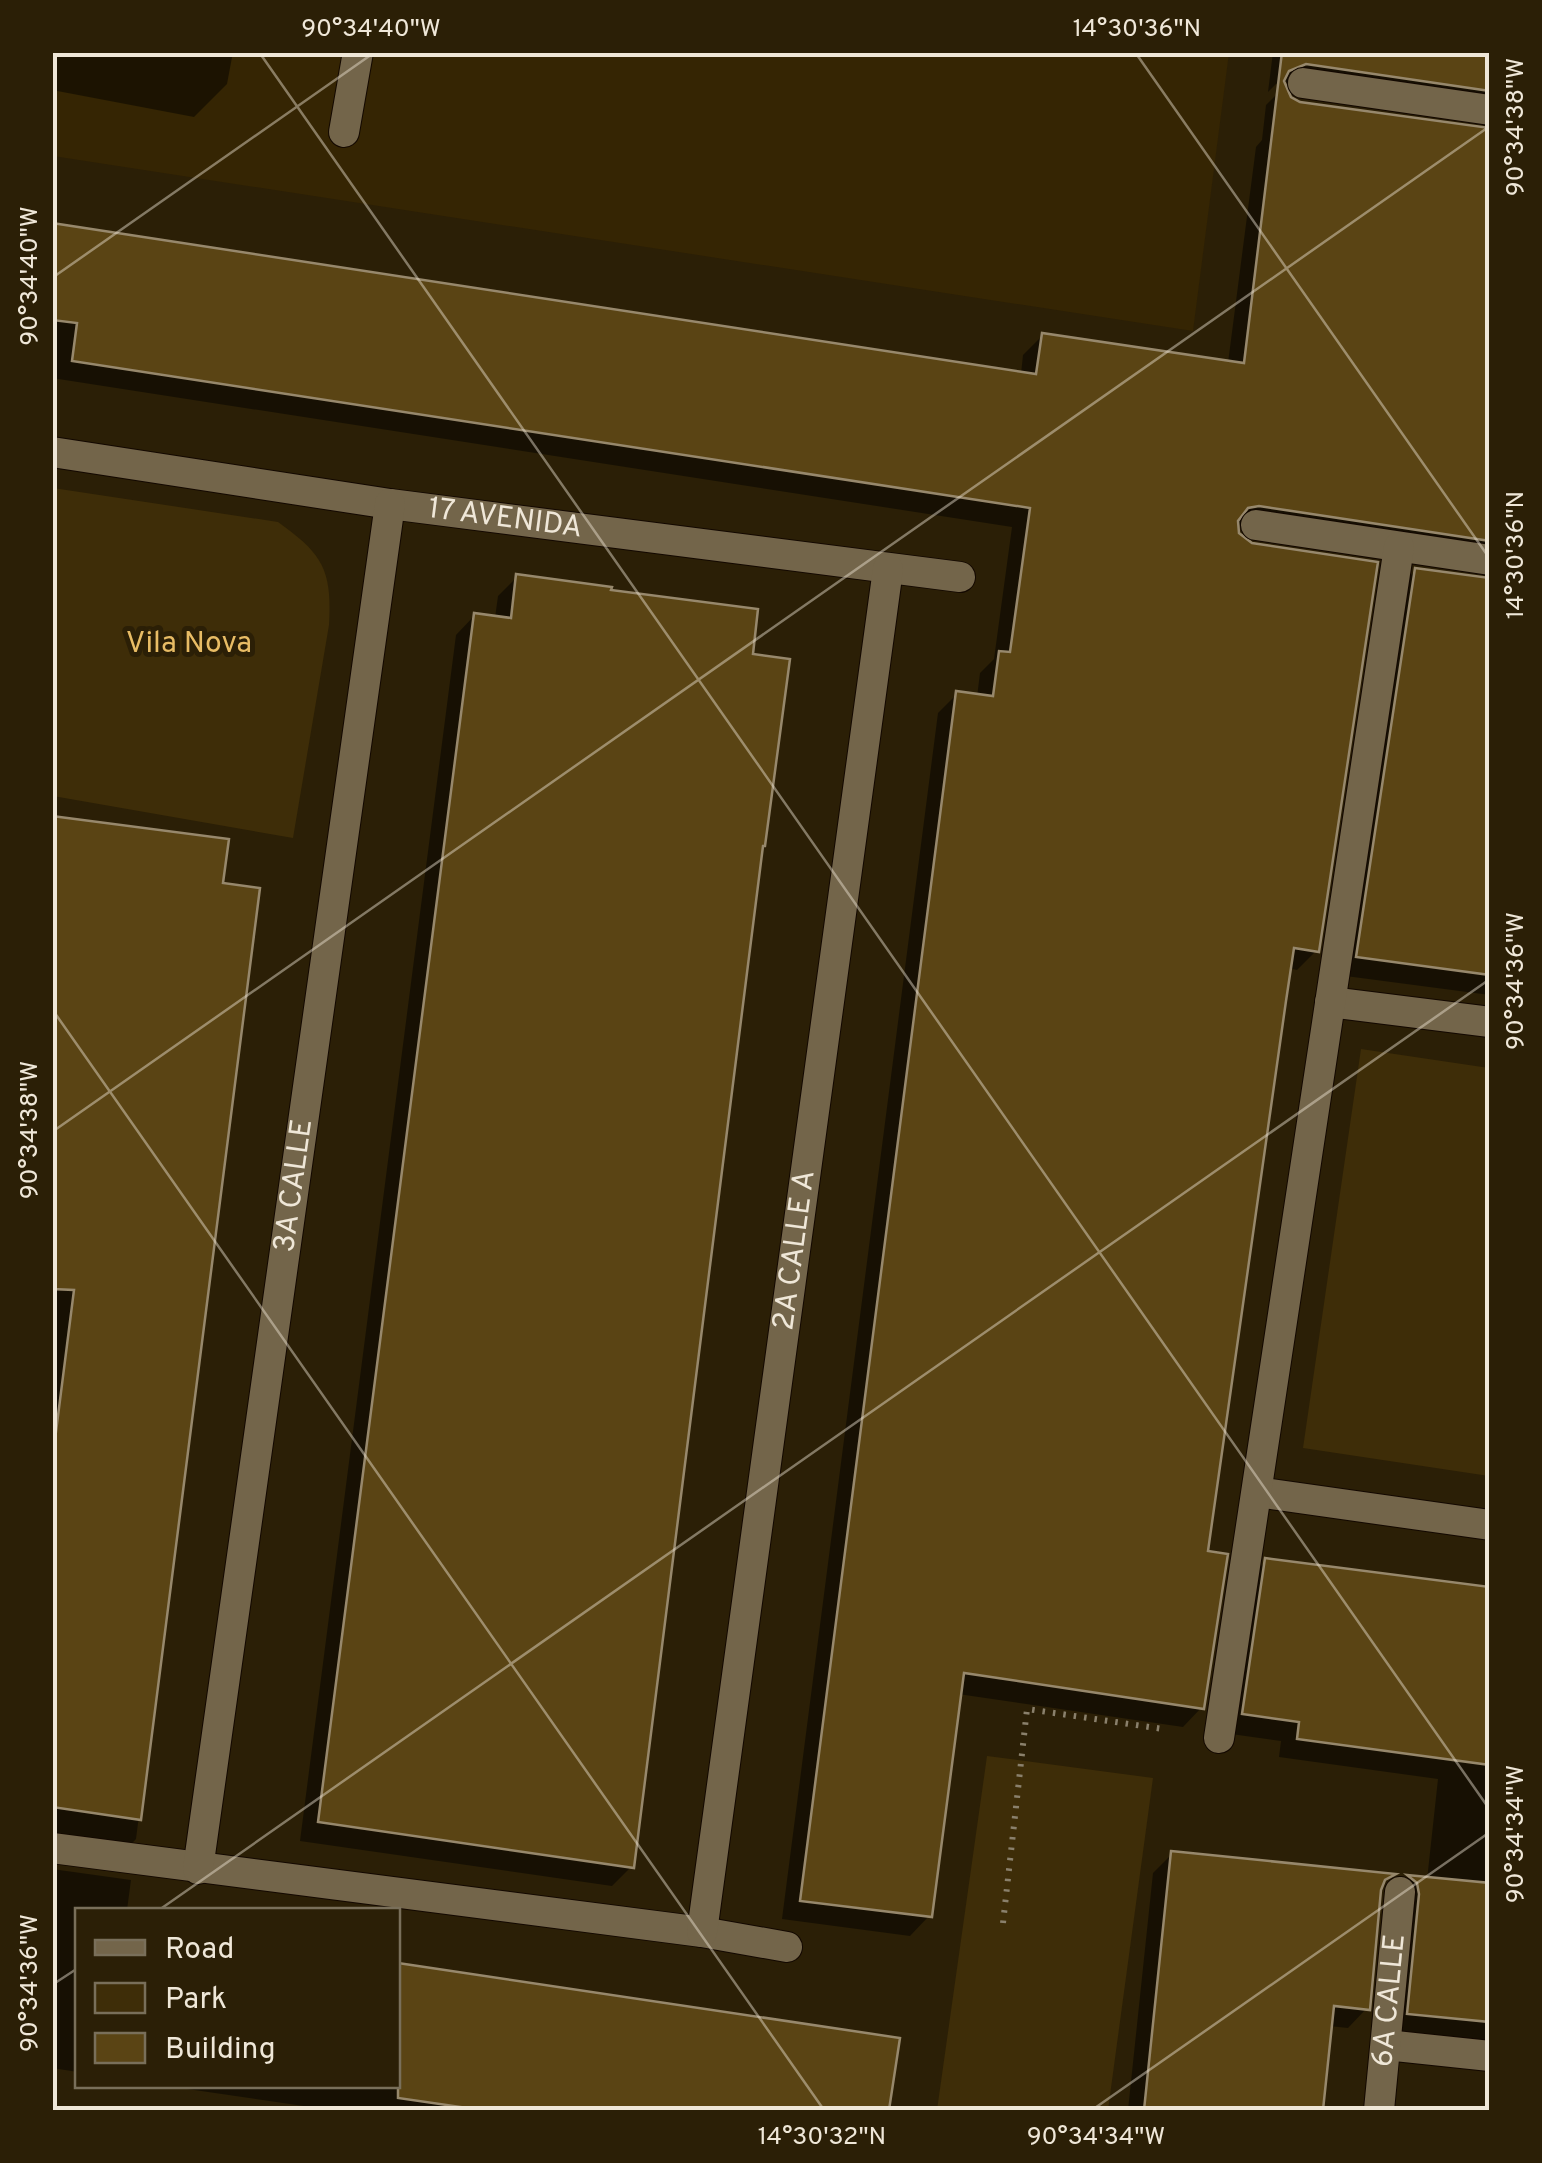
<svg xmlns="http://www.w3.org/2000/svg" width="1542" height="2163" viewBox="0 0 1542 2163" font-family="Overpass,sans-serif">
  <style>
    .built { fill: #352503 }
    .green { fill: #3e2d08 }
    .shadow { fill: #0007 }
    .building { fill: #5a4414; stroke: #97886c; stroke-width: 2.5 }
    .lines { fill: none; stroke-linecap: round; stroke-linejoin: round }
    .minor-casing { stroke: #130800; stroke-width: 32 }
    .path { stroke: #8a806c; stroke-width: 6; stroke-dasharray: 2.5 8; stroke-linecap: butt }
    .minor { stroke: #73654a; stroke-width: 30 }
    .ticks { fill: none; stroke: #efe7d8; stroke-width: 2.5; stroke-opacity: 0.45 }
    .labels { text-anchor: middle; dominant-baseline: central; stroke-width: 10; stroke-linejoin: round; paint-order: stroke }
    .street-label { font-size: 30px; fill: #efe7d8; stroke: #2b1f06 }
    .park-label { font-size: 30px; fill: #e8bc65; stroke: #2b1f06 }
    .neatline { fill: none; stroke: #efe7d8; stroke-width: 4 }
    .ticks-label { font-size: 25px; text-anchor: middle; fill: #efe7d8 }
  </style>
  <rect width="100%" height="100%" fill="#2b1f06"/>
  <path class="built" d="M 53,53 L 1229,53 L 1193,331 L 53,156 Z"/>
  <g class="green">
    <path d="M 53,488 L 278,522 C 323,554 332,570 329,625 L 293,838 L 53,796 Z"/>
    <path d="M 1361,1049 L 1489,1068 L 1489,1476 L 1303,1448 Z"/>
    <path d="M 987,1756 L 1153,1778 L 1108,2110 L 937,2110 Z"/>
  </g>
  <g class="shadow">
    <path d="M 52,52 L 233,52 L 227,84 L 194,117 L 52,90 Z"/>
    <path d="M 1273,52 L 1490,52 L 1490,130 L 1484,115 L 1473,110 L 1289,82 L 1276,84 L 1268,92 Z"/>
    <path d="M 1284,87 L 1289,99 L 1300,104 L 1490,131 L 1490,574 L 1473,560 L 1235,524 L 1317,950 L 1297,970 L 1288,968 L 1205,1553 L 1202,1707 L 1183,1727 L 958,1694 L 929,1916 L 910,1936 L 782,1919 L 938,713 L 957,694 L 977,697 L 980,673 L 994,659 L 1012,527 L 52,378 L 52,225 L 1021,374 L 1023,355 L 1042,336 L 1228,363 L 1256,147 L 1262,140 L 1266,105 Z"/>
    <path d="M 1416,570 L 1489,579 L 1490,575 L 1490,995 L 1338,975 L 1396,590 Z"/>
    <path d="M 517,577 L 609,593 L 751,656 L 631,1867 L 612,1886 L 300,1841 L 456,635 L 475,615 L 495,618 L 498,596 Z"/>
    <path d="M 52,817 L 221,885 L 257,890 L 136,1839 L 116,1860 L 52,1853 Z"/>
    <path d="M 1266,1561 L 1490,1590 L 1490,2043 L 1389,2032 L 1390,1896 L 1408,1878 L 1427,1880 L 1438,1779 L 1279,1757 L 1281,1741 L 1224,1733 L 1247,1580 Z"/>
    <path d="M 1172,1854 L 1391,1876 L 1380,1887 L 1367,2008 L 1348,2028 L 1329,2026 L 1320,2110 L 1128,2110 L 1153,1873 Z"/>
    <path d="M 52,1869 L 131,1880 L 127,1910 L 78,1910 L 78,2072 L 52,2068 Z"/>
    <path d="M 398,1965 L 897,2040 L 887,2110 L 331,2110 L 167,2086 L 398,2086 Z"/>
  </g>
  <g class="building">
    <path d="M 1282,52 L 1490,52 L 1490,91 L 1306,64 L 1289,71 L 1284,81 L 1291,97 L 1300,102 L 1490,128 L 1490,541 L 1259,506 L 1248,508 L 1238,521 L 1239,533 L 1252,543 L 1378,562 L 1319,952 L 1294,948 L 1286,1001 L 1208,1551 L 1228,1554 L 1204,1709 L 964,1673 L 932,1917 L 800,1901 L 956,691 L 993,696 L 999,651 L 1010,652 L 1030,508 L 72,361 L 77,323 L 52,320 L 52,223 L 1036,374 L 1042,333 L 1244,363 Z"/>
    <path d="M 1415,568 L 1490,578 L 1490,975 L 1356,957 Z"/>
    <path d="M 516,574 L 612,587 L 611,590 L 758,609 L 753,654 L 790,659 L 765,846 L 763,846 L 634,1868 L 318,1822 L 474,613 L 511,618 Z"/>
    <path d="M 52,816 L 229,839 L 223,883 L 260,888 L 141,1820 L 52,1807 L 52,1463 L 74,1290 L 52,1289 Z"/>
    <path d="M 1265,1558 L 1490,1587 L 1490,1765 L 1297,1739 L 1299,1722 L 1242,1714 Z"/>
    <path d="M 1171,1851 L 1396,1874 L 1385,1880 L 1381,1890 L 1370,2010 L 1334,2006 L 1323,2110 L 1144,2110 Z"/>
    <path d="M 1407,1875 L 1490,1883 L 1490,2022 L 1407,2014 L 1419,1894 L 1417,1883 Z"/>
    <path d="M 398,1963 L 900,2038 L 889,2110 L 481,2110 L 398,2098 Z"/>
  </g>
  <g class="lines">
    <g class="minor-casing">
      <g id="minor">
        <path d="M 1303,83 L 1490,110"/>
        <path d="M 344,132 L 358,52"/>
        <path id="s1" d="M 52,452 L 390,504 L 960,577"/>
        <path d="M 1256,525 L 1490,560"/>
        <path d="M 1330,1002 L 1490,1022"/>
        <path d="M 1257,1492 L 1490,1525"/>
        <path d="M 1219,1738 L 1399,547"/>
        <path d="M 52,1848 L 702,1932 L 787,1947"/>
        <path id="s2" d="M 198,1869 L 390,504"/>
        <path id="s3" d="M 702,1932 L 888,569"/>
        <path d="M 1386,2045 L 1490,2056"/>
        <path id="s4" d="M 1379,2110 L 1400,1892"/>
      </g>
    </g>
    <path class="path" d="M 1003,1923 L 1027,1709 L 1163,1729"/>
    <use href="#minor" class="minor"/>
  </g>
  <path class="ticks" d="M 259,52 L 1490,1810M 1135,52 L 1490,559M 52,278 L 375,52M 52,1009 L 824,2110M 52,1132 L 1490,126M 159,1910 L 1490,979M 52,1985 L 78,1968M 1092,2110 L 1490,1832"/>
  <g class="labels">
    <g class="street-label">
      <text stroke="none"><textPath href="#s1" startOffset="458">17 AVENIDA</textPath></text>
      <text stroke="none"><textPath href="#s2" startOffset="690">3A CALLE</textPath></text>
      <text stroke="none"><textPath href="#s3" startOffset="688">2A CALLE A</textPath></text>
      <text stroke="none"><textPath href="#s4" startOffset="110">6A CALLE</textPath></text>
    </g>
    <g class="park-label">
      <text x="189" y="644">Vila Nova</text>
    </g>
  </g>
  <rect width="1542" height="2163" fill="none" stroke="#2b1f06" stroke-width="110"/>
  <rect x="75" y="1908" width="325" height="180" fill="#2b1f06" stroke="#796f5a" stroke-width="2.5"/>
  <rect x="95" y="1940" width="50" height="15" fill="#73654a" stroke="#796f5a" stroke-width="2.5"/>
  <text x="165" y="1958" font-size="30" fill="#efe7d8">Road</text>
  <rect x="95" y="1983" width="50" height="30" fill="#3e2d08" stroke="#796f5a" stroke-width="2.5"/>
  <text x="165" y="2008" font-size="30" fill="#efe7d8">Park</text>
  <rect x="95" y="2033" width="50" height="30" fill="#5a4414" stroke="#796f5a" stroke-width="2.5"/>
  <text x="165" y="2058" font-size="30" fill="#efe7d8">Building</text>
  <rect x="55" y="55" width="1432" height="2053" class="neatline"/>
  <g class="ticks-label">
    <text x="371" y="36">90°34'40"W</text>
    <text x="1137" y="36">14°30'36"N</text>
    <text transform="translate(1514 127) rotate(-90)" y="9">90°34'38"W</text>
    <text transform="translate(28 276) rotate(-90)" y="9">90°34'40"W</text>
    <text transform="translate(1514 555) rotate(-90)" y="9">14°30'36"N</text>
    <text transform="translate(1514 981) rotate(-90)" y="9">90°34'36"W</text>
    <text transform="translate(28 1130) rotate(-90)" y="9">90°34'38"W</text>
    <text transform="translate(1514 1834) rotate(-90)" y="9">90°34'34"W</text>
    <text transform="translate(28 1983) rotate(-90)" y="9">90°34'36"W</text>
    <text x="822" y="2144">14°30'32"N</text>
    <text x="1096" y="2144">90°34'34"W</text>
  </g>
</svg>
